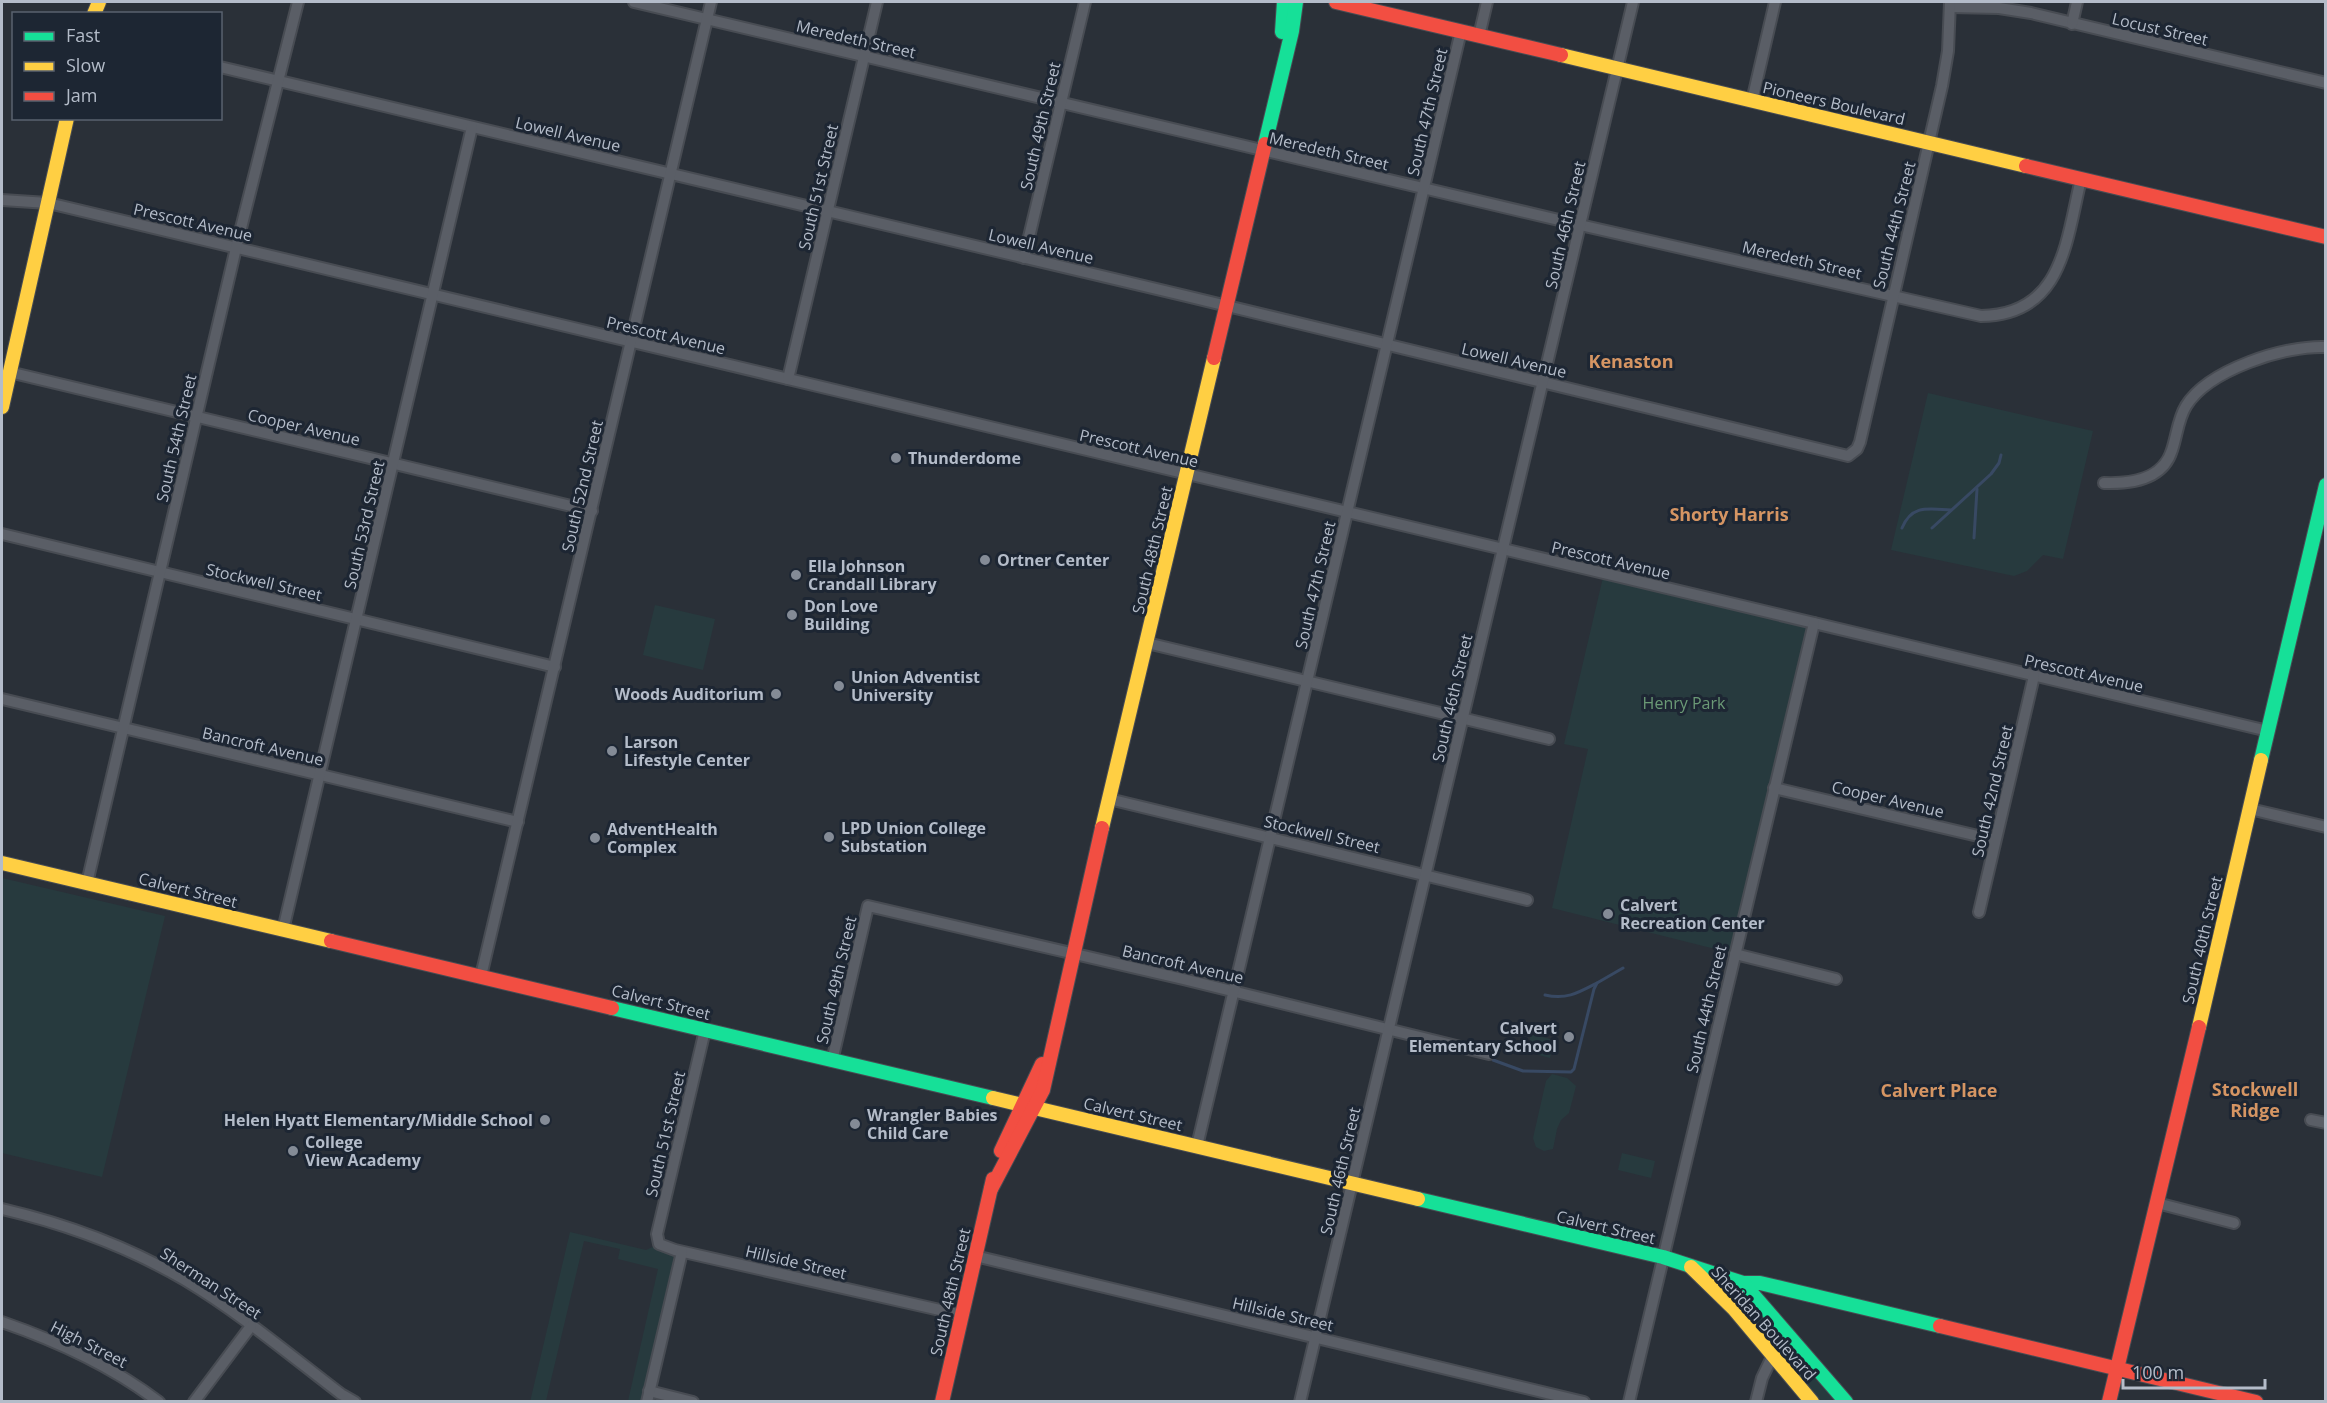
<svg xmlns="http://www.w3.org/2000/svg" width="2327" height="1403" viewBox="0 0 2327 1403" font-family="'Open Sans',sans-serif">
  <style>
    .green { fill: #273a3e }
    .lines { fill: none; stroke-linecap: round; stroke-linejoin: round }
    .stream { stroke: #384963; stroke-width: 3 }
    .street-casing { stroke: #484c53; stroke-width: 14 }
    .fast-casing { stroke: #484c53; stroke-width: 16 }
    .slow-casing { stroke: #484c53; stroke-width: 16 }
    .jam-casing { stroke: #484c53; stroke-width: 16 }
    .street { stroke: #5a5e66; stroke-width: 10 }
    .fast { stroke: #16e098; stroke-width: 14 }
    .slow { stroke: #ffcf43; stroke-width: 14 }
    .jam { stroke: #f24e42; stroke-width: 14 }
    .poi-dot { fill: #848b96; stroke: #1d2633; stroke-width: 2 }
    .labels { text-anchor: middle; dominant-baseline: central; stroke-width: 6; stroke-linejoin: round; paint-order: stroke }
    .street-label { font-size: 16px; fill: #b4bcc9; stroke: #1d2633 }
    .poi-label { font-size: 16px; font-weight: bold; fill: #b4bcc9; stroke: #1d2633; text-anchor: start }
    .park-label { font-size: 16px; fill: #6b9a76; stroke: #1d2633 }
    .neighbourhood-label { font-size: 18px; font-weight: bold; fill: #d59563; stroke: #1d2633 }
  </style>
  <rect width="100%" height="100%" fill="#2a3038"/>
  <g class="green">
    <path d="M 1928,393 L 2093,431 L 2063,559 L 2043,555 L 2027,571 L 2014,576 L 1891,550 Z"/>
    <path d="M 1604,573 L 1814,623 L 1735,954 L 1552,908 L 1588,749 L 1564,744 Z"/>
    <path d="M 655,605 L 715,619 L 703,670 L 643,655 Z"/>
    <path d="M 2,878 L 165,916 L 102,1177 L 2,1153 Z"/>
    <path d="M 1531,1034 L 1554,1040 L 1550,1058 L 1527,1052 Z"/>
    <path d="M 1552,1074 L 1567,1078 L 1576,1086 L 1569,1113 L 1561,1120 L 1557,1129 L 1553,1149 L 1544,1151 L 1536,1147 L 1533,1138 L 1546,1081 Z"/>
    <path d="M 1622,1153 L 1655,1161 L 1651,1178 L 1618,1170 Z"/>
    <path d="M 570,1232 L 646,1250 L 659,1244 L 682,1252 L 647,1401 L 628,1401 L 658,1269 L 618,1259 L 620,1249 L 584,1241 L 546,1401 L 530,1402 Z"/>
    <path d="M 1691,1267 L 1732,1278 L 1846,1401 L 1812,1401 Z"/>
  </g>
  <g class="lines">
    <g class="stream">
      <path d="M 1902,528 C 1912,504 1929,509 1951,510"/>
      <path d="M 1932,528 L 1991,474 L 1999,463 L 2001,455"/>
      <path d="M 1974,538 L 1977,489"/>
      <path d="M 1545,995 C 1566,1000 1578,993 1597,983"/>
      <path d="M 1491,1046 L 1493,1060 L 1523,1071 L 1571,1072 L 1574,1069 L 1594,989 L 1597,983 L 1623,968"/>
    </g>
    <g class="street-casing">
      <g id="street">
        <path d="M 634,2 L 1580,225 L 1981,316 C 2063,315 2066,241 2081,179"/>
        <path d="M 1950,7 L 1999,8 L 2031,13 L 2326,83"/>
        <path d="M 2072,24 L 2077,2"/>
        <path d="M 1479,36 L 1487,2"/>
        <path d="M 220,67 L 1186,296 L 1848,456 L 1857,449 L 1860,442 L 1942,86 L 1948,51 L 1950,2"/>
        <path d="M 1752,101 L 1775,2"/>
        <path d="M 2,200 L 48,203 L 61,206 L 2268,731"/>
        <path d="M 1024,258 L 1085,2"/>
        <path d="M 9,372 L 592,511"/>
        <path d="M 788,379 L 877,2"/>
        <path d="M 2104,483 C 2131,484 2163,480 2172,450 C 2177,435 2178,419 2186,406 C 2208,370 2285,345 2326,347"/>
        <path d="M 2,534 L 555,667"/>
        <path d="M 1147,643 L 1549,739"/>
        <path d="M 2,699 L 518,822"/>
        <path d="M 1774,788 L 1995,840"/>
        <path d="M 1109,799 L 1527,900"/>
        <path d="M 2250,809 L 2326,827"/>
        <path d="M 87,883 L 236,248 L 298,2"/>
        <path d="M 1979,912 L 2034,676"/>
        <path d="M 283,930 L 472,127"/>
        <path d="M 1735,954 L 1836,979"/>
        <path d="M 481,976 L 711,2"/>
        <path d="M 705,1030 L 657,1234 L 659,1244 L 675,1250 L 962,1315"/>
        <path d="M 832,1061 L 868,906 L 1183,979 L 1489,1054"/>
        <path d="M 2311,1120 L 2326,1123"/>
        <path d="M 1197,1146 L 1461,31"/>
        <path d="M 2157,1203 L 2234,1223"/>
        <path d="M 2,1209 C 66,1224 127,1246 185,1280 C 240,1313 290,1355 341,1394 L 355,1402"/>
        <path d="M 975,1256 L 1584,1402"/>
        <path d="M 2,1322 C 57,1341 112,1366 159,1402"/>
        <path d="M 649,1391 L 693,1402"/>
        <path d="M 194,1402 L 251,1326"/>
        <path d="M 647,1402 L 682,1252"/>
        <path d="M 1300,1402 L 1633,2"/>
        <path d="M 1629,1402 L 1814,623"/>
        <path d="M 1756,1402 L 1762,1378 L 1773,1355"/>
      </g>
    </g>
    <g class="fast-casing">
      <g id="fast">
        <path d="M 1282,32 L 1284,2"/>
        <path d="M 1265,144 L 1292,31 L 1296,2"/>
        <path d="M 2261,760 L 2326,485"/>
        <path d="M 612,1008 L 993,1098"/>
        <path d="M 1418,1199 L 1663,1257 L 1743,1283 L 1760,1283 L 1940,1326"/>
        <path d="M 1743,1283 L 1846,1402"/>
      </g>
    </g>
    <g class="slow-casing">
      <g id="slow">
        <path d="M 94,14 L 99,2"/>
        <path d="M 1561,55 L 2026,166"/>
        <path d="M 2,407 L 67,118"/>
        <path d="M 1102,828 L 1214,358"/>
        <path d="M 2,863 L 331,941"/>
        <path d="M 2199,1027 L 2261,760"/>
        <path d="M 993,1098 L 1418,1199"/>
        <path d="M 1691,1267 L 1734,1309 L 1812,1402"/>
      </g>
    </g>
    <g class="jam-casing">
      <g id="jam">
        <path d="M 1336,2 L 1561,55"/>
        <path d="M 2026,166 L 2326,237"/>
        <path d="M 1214,358 L 1265,144"/>
        <path d="M 331,941 L 612,1008"/>
        <path d="M 1001,1151 L 1042,1064"/>
        <path d="M 991,1189 L 1043,1090 L 1102,828"/>
        <path d="M 1940,1326 L 2256,1402"/>
        <path d="M 942,1402 L 993,1179"/>
        <path d="M 2109,1402 L 2199,1027"/>
      </g>
    </g>
    <use href="#street" class="street"/>
    <use href="#fast" class="fast"/>
    <use href="#slow" class="slow"/>
    <use href="#jam" class="jam"/>
  </g>
  <g class="poi-dot">
    <circle cx="896" cy="458" r="6"/>
    <circle cx="985" cy="560" r="6"/>
    <circle cx="796" cy="575" r="6"/>
    <circle cx="792" cy="615" r="6"/>
    <circle cx="839" cy="686" r="6"/>
    <circle cx="776" cy="694" r="6"/>
    <circle cx="612" cy="751" r="6"/>
    <circle cx="829" cy="837" r="6"/>
    <circle cx="595" cy="838" r="6"/>
    <circle cx="1608" cy="914" r="6"/>
    <circle cx="1569" cy="1037" r="6"/>
    <circle cx="545" cy="1120" r="6"/>
    <circle cx="855" cy="1124" r="6"/>
    <circle cx="293" cy="1151" r="6"/>
  </g>
  <g class="labels">
    <g class="street-label">
      <text transform="translate(2160 29) rotate(13)">Locust Street</text>
      <text transform="translate(856 39) rotate(13)">Meredeth Street</text>
      <text transform="translate(1834 103) rotate(13)">Pioneers Boulevard</text>
      <text transform="translate(1427 112) rotate(-77)">South 47th Street</text>
      <text transform="translate(1040 126) rotate(-77)">South 49th Street</text>
      <text transform="translate(568 134) rotate(13)">Lowell Avenue</text>
      <text transform="translate(1329 151) rotate(13)">Meredeth Street</text>
      <text transform="translate(818 187) rotate(-77)">South 51st Street</text>
      <text transform="translate(193 222) rotate(13)">Prescott Avenue</text>
      <text transform="translate(1565 225) rotate(-77)">South 46th Street</text>
      <text transform="translate(1894 225) rotate(-76)">South 44th Street</text>
      <text transform="translate(1041 246) rotate(13)">Lowell Avenue</text>
      <text transform="translate(1802 260) rotate(13)">Meredeth Street</text>
      <text transform="translate(666 335) rotate(13)">Prescott Avenue</text>
      <text transform="translate(1514 360) rotate(13)">Lowell Avenue</text>
      <text transform="translate(304 427) rotate(13)">Cooper Avenue</text>
      <text transform="translate(176 438) rotate(-77)">South 54th Street</text>
      <text transform="translate(1139 448) rotate(13)">Prescott Avenue</text>
      <text transform="translate(582 486) rotate(-77)">South 52nd Street</text>
      <text transform="translate(364 525) rotate(-77)">South 53rd Street</text>
      <text transform="translate(1152 550) rotate(-77)">South 48th Street</text>
      <text transform="translate(1611 560) rotate(13)">Prescott Avenue</text>
      <text transform="translate(264 582) rotate(13)">Stockwell Street</text>
      <text transform="translate(1315 585) rotate(-77)">South 47th Street</text>
      <text transform="translate(2084 673) rotate(13)">Prescott Avenue</text>
      <text transform="translate(1452 698) rotate(-77)">South 46th Street</text>
      <text transform="translate(263 746) rotate(13)">Bancroft Avenue</text>
      <text transform="translate(1992 791) rotate(-77)">South 42nd Street</text>
      <text transform="translate(1888 799) rotate(13)">Cooper Avenue</text>
      <text transform="translate(1322 834) rotate(13)">Stockwell Street</text>
      <text transform="translate(188 890) rotate(14)">Calvert Street</text>
      <text transform="translate(2202 940) rotate(-77)">South 40th Street</text>
      <text transform="translate(1183 964) rotate(13)">Bancroft Avenue</text>
      <text transform="translate(836 980) rotate(-77)">South 49th Street</text>
      <text transform="translate(661 1002) rotate(14)">Calvert Street</text>
      <text transform="translate(1706 1009) rotate(-77)">South 44th Street</text>
      <text transform="translate(1133 1114) rotate(13)">Calvert Street</text>
      <text transform="translate(665 1134) rotate(-77)">South 51st Street</text>
      <text transform="translate(1340 1171) rotate(-77)">South 46th Street</text>
      <text transform="translate(1606 1227) rotate(13)">Calvert Street</text>
      <text transform="translate(796 1262) rotate(13)">Hillside Street</text>
      <text transform="translate(211 1283) rotate(33)">Sherman Street</text>
      <text transform="translate(950 1292) rotate(-77)">South 48th Street</text>
      <text transform="translate(1283 1314) rotate(13)">Hillside Street</text>
      <text transform="translate(1764 1323) rotate(48)">Sheridan Boulevard</text>
      <text transform="translate(89 1344) rotate(27)">High Street</text>
    </g>
    <g class="poi-label">
      <text x="908" y="458">Thunderdome</text>
      <text x="997" y="560">Ortner Center</text>
      <text x="808" y="566">Ella Johnson<tspan x="808" dy="18">Crandall Library</tspan></text>
      <text x="804" y="606">Don Love<tspan x="804" dy="18">Building</tspan></text>
      <text x="851" y="677">Union Adventist<tspan x="851" dy="18">University</tspan></text>
      <text x="764" y="694" text-anchor="end">Woods Auditorium</text>
      <text x="624" y="742">Larson<tspan x="624" dy="18">Lifestyle Center</tspan></text>
      <text x="841" y="828">LPD Union College<tspan x="841" dy="18">Substation</tspan></text>
      <text x="607" y="829">AdventHealth<tspan x="607" dy="18">Complex</tspan></text>
      <text x="1620" y="905">Calvert<tspan x="1620" dy="18">Recreation Center</tspan></text>
      <text x="1557" y="1028" text-anchor="end">Calvert<tspan x="1557" dy="18">Elementary School</tspan></text>
      <text x="867" y="1115">Wrangler Babies<tspan x="867" dy="18">Child Care</tspan></text>
      <text x="533" y="1120" text-anchor="end">Helen Hyatt Elementary/Middle School</text>
      <text x="305" y="1142">College<tspan x="305" dy="18">View Academy</tspan></text>
    </g>
    <g class="park-label">
      <text x="1684" y="703">Henry Park</text>
    </g>
    <g class="neighbourhood-label">
      <text x="1631" y="361">Kenaston</text>
      <text x="1729" y="514">Shorty Harris</text>
      <text x="2255" y="1089">Stockwell<tspan x="2255" dy="21">Ridge</tspan></text>
      <text x="1939" y="1090">Calvert Place</text>
    </g>
  </g>
  <rect width="2327" height="1403" fill="none" stroke="#b4bcc9" stroke-width="6"/>
  <rect x="12" y="12" width="210" height="108" fill="#1d2633" stroke="#59626f" stroke-width="1.5"/>
  <rect x="24" y="32" width="30" height="9" fill="#16e098" stroke="#59626f" stroke-width="1.5"/>
  <text x="66" y="42" font-size="18" fill="#b4bcc9">Fast</text>
  <rect x="24" y="62" width="30" height="9" fill="#ffcf43" stroke="#59626f" stroke-width="1.5"/>
  <text x="66" y="72" font-size="18" fill="#b4bcc9">Slow</text>
  <rect x="24" y="92" width="30" height="9" fill="#f24e42" stroke="#59626f" stroke-width="1.5"/>
  <text x="66" y="102" font-size="18" fill="#b4bcc9">Jam</text>
  <path d="M2123 1379v9h142v-9" fill="none" stroke="#b4bcc9" stroke-width="3"/>
  <text x="2132" y="1379" font-size="18" fill="#b4bcc9" stroke="#1d2633" stroke-width="4.5" paint-order="stroke">100 m</text>
</svg>
